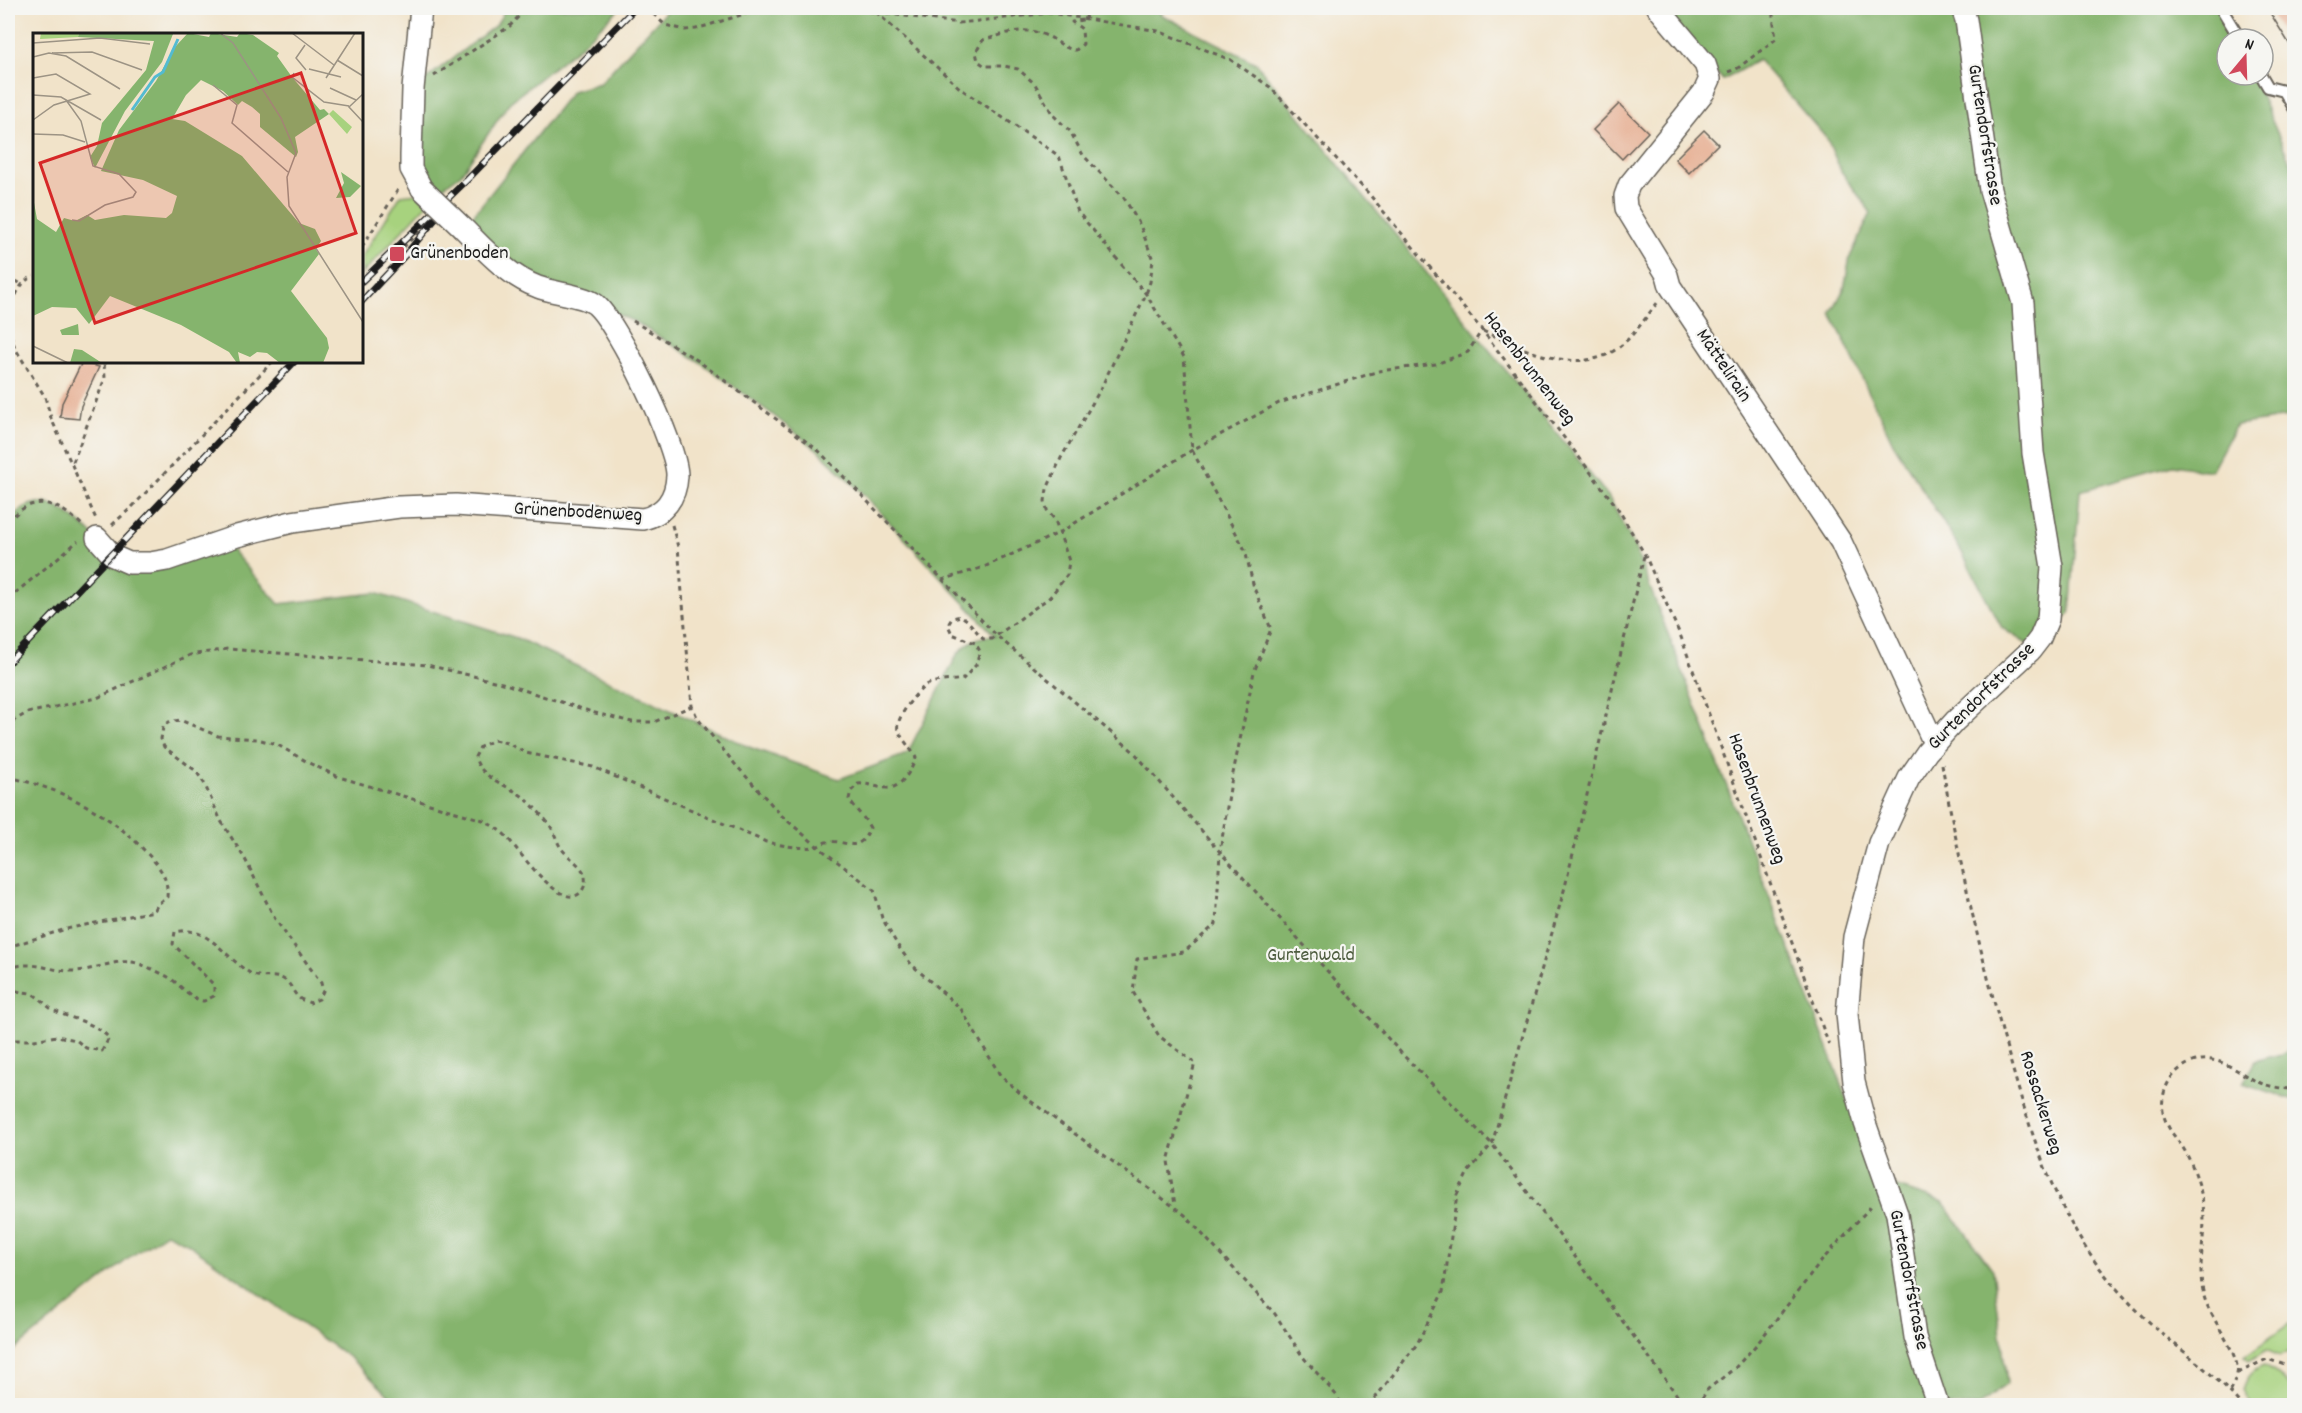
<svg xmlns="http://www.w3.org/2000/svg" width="2302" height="1413" viewBox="0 0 2302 1413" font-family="Dekko,sans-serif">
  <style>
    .green { fill: #a7d27e; stroke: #62774d; stroke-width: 1.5 }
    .forest { fill: #85b46d; stroke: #506844; stroke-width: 1.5 }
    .building { fill: #e5a98a }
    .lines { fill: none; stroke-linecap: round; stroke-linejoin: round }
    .lane-casing { stroke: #676259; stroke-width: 14 }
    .street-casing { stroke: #676259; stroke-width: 24 }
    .path { stroke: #676259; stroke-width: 3; stroke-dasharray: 4.5 4.5; stroke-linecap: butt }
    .lane { stroke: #fff; stroke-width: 10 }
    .street { stroke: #fff; stroke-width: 21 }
    .rail-casing { stroke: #1c1c1c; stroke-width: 7 }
    .rail { stroke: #f6f6f2; stroke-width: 4.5; stroke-dasharray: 14; stroke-linecap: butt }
    .street-bridge-casing { stroke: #676259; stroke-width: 24; stroke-linecap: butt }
    .street-bridge { stroke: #fff; stroke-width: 21 }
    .poi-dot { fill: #d1495b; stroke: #f6f6f2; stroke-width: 2 }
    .labels { text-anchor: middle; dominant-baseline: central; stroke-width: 4.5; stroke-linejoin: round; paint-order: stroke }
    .street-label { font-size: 20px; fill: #1c1c1c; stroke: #f6f6f2 }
    .poi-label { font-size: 20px; fill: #1c1c1c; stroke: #f6f6f2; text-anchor: start }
    .park-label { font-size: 20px; fill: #4d5c3e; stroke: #f6f6f2 }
    .inset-river { fill: none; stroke: #53bbd1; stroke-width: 3 }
    .inset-road { fill: none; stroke: #9c9384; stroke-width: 1.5 }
    .view { fill: #d62828; fill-opacity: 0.15; stroke: #d62828; stroke-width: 3 }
    .inset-edge { fill: none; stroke: #1c1c1c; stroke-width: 3 }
  </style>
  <rect width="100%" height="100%" fill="#f6f6f2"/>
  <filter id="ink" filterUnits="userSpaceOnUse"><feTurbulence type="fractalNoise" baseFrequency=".0167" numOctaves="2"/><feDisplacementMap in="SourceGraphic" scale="12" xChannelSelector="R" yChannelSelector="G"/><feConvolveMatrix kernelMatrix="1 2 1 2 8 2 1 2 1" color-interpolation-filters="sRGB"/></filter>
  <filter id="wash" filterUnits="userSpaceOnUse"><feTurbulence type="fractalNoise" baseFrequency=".008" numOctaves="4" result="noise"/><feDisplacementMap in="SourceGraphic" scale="24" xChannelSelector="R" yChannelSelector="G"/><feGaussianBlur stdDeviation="1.35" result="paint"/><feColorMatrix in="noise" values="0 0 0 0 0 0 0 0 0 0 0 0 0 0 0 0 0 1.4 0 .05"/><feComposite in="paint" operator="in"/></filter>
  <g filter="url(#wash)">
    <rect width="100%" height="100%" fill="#f1e3c9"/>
    <g class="green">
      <path d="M 417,193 L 427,204 L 362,274 L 362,256 L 401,195 Z"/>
      <path d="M 2289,1324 L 2294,1328 L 2294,1349 L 2280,1356 L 2266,1350 L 2249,1361 L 2245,1356 Z"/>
      <path d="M 2264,1366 C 2275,1370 2285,1382 2294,1389 L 2294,1405 L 2251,1405 L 2243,1390 C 2246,1378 2252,1370 2264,1366 Z"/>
    </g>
    <g class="forest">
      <path d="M 506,8 L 620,8 L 580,46 L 509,103 L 461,174 L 440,189 L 422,189 L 413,89 L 497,24 Z"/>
      <path d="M 669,8 L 1167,8 L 1160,14 L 1256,63 L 1608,496 L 1633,543 L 1879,1181 L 1943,1202 L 1993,1270 L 2007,1384 L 1978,1406 L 399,1405 L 350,1358 L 187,1243 L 166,1233 L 133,1255 L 8,1355 L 8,522 C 41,482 67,513 96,537 C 107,546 118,554 129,563 L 224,541 L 279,604 L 375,593 L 517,638 L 749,747 L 839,779 L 907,754 L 957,655 C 968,642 978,635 995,636 L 865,496 L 819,451 L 769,412 L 697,360 L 635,322 L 594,304 L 540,288 L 463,228 L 572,91 L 600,83 Z"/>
      <path d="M 1660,8 L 2222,8 L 2235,39 L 2227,39 L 2227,75 L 2252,75 L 2294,171 L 2294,416 L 2236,425 L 2211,471 L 2173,465 L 2080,491 L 2070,614 L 2033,648 L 2002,628 L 1960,549 L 1893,443 L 1831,313 L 1844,289 L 1850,257 L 1871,213 L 1841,171 L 1827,139 L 1758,60 L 1723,80 Z"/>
      <path d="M 2294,1042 L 2294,1100 L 2243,1083 L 2255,1061 L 2285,1053 Z"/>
    </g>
    <g id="blocks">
      <g class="building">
        <path d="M 2267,8 L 2295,8 L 2295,53 Z"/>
        <path d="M 1619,104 L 1648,132 L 1622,159 L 1593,130 Z"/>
        <path d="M 1704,130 L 1718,144 L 1689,173 L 1675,159 Z"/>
        <path d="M 82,362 L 99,367 L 81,406 L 79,419 L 60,417 L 62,403 Z"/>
      </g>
    </g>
  </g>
  <g filter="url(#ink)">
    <use href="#blocks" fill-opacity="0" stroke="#676259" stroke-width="1.5"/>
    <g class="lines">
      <g class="lane-casing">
        <g id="lane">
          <path d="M 2221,8 L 2240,39"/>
          <path d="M 2261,75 L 2268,87 L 2284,91 L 2294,108"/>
        </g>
      </g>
      <g class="street-casing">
        <g id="street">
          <path d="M 421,8 L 413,89 L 411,155 L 411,169 L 422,189"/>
          <path d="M 1658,8 L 1705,64 L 1710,79 L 1704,92 L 1629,185 L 1625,196 L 1626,208 L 1667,275 L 1670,286 L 1841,542 L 1934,743"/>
          <path d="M 97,538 L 113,556 L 129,563 L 150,563 L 167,560 L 237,536 L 292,522 L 399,507 L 456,505 L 643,519 C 664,514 676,498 677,476 C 678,447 618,323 595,304 C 583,295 553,293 538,287 C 508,276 485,250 463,228"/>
          <path d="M 1938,1406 L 1915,1337 L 1897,1214 L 1865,1123 L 1854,1082 L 1847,1014 L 1854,937 L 1879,843 L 1909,778 L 1927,752 L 1955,721 L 2030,651 L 2040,638 L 2048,619 L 2052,567 L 2033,453 L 2023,303 L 1990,190 L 1966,20 L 1962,8"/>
        </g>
      </g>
      <g class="path">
        <path d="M 647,8 L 665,25 L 685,30 L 696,29 L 754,11 L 782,8"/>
        <path d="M 842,8 L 959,23 L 1051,13 L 1158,31 L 1231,60 L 1270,87 L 1369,194 L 1482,330 L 1617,507 L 1645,555 L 1681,637 L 1829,1045"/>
        <path d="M 876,12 L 961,89 L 1059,156 L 1078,212 L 1146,294 L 1184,357 L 1192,450 L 1245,550 L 1254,588 L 1271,629 L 1254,672 L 1230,788 L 1220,852 L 1216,924 L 1184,952 L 1137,959 L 1133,992 L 1159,1036 L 1195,1063 L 1168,1161 L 1175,1205"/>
        <path d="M 1728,72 L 1738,68 L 1776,39 L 1772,8"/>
        <path d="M 434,76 L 510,26 L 526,8"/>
        <path d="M 362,247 L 399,188"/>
        <path d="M 397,254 L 428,222"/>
        <path d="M 8,276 L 21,284"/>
        <path d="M 8,321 C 13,304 16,283 34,276"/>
        <path d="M 633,321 L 697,360 L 819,451 L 997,636 L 1134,752 L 1220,852 L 1403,1055 L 1492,1144 L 1685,1406"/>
        <path d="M 8,326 L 15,348 L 45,397 L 51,418 L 96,519"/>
        <path d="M 1483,331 C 1520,348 1576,376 1615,350 C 1633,338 1645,318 1658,302"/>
        <path d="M 73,462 L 105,378 L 104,362"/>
        <path d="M 8,522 C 33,492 57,502 82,525"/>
        <path d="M 112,525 L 132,507 L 272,362"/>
        <path d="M 672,525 L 678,547 L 692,706 L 698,719 L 734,763 L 782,816 L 817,846 L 874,890 L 882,918 L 898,946 L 911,964 L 961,1009 L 1000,1075 L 1021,1094 L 1185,1215 L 1275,1314 L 1303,1357 L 1337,1396 L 1342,1406"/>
        <path d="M 942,580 L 984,567 L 1059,533 L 1192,450 L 1279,403 L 1379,371 L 1436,364 L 1468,352 L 1482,330"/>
        <path d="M 8,599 L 78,541"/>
        <path d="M 8,730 L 13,721 L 27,713 L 97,698 L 190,655 L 228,649 L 427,665 L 502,683 L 595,713 L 632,722 L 654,722 L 692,706"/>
        <path d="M 1942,764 C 1958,858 1980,951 2005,1042 C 2026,1117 2047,1191 2091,1256 C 2111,1285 2138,1313 2165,1336 C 2191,1358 2220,1379 2242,1406"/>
        <path d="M 8,777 C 59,788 107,811 144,850 C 157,864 169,876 167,897 L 158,904 L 154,911 L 66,929 L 8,947"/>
        <path d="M 8,970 C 27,958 49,971 71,971 C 95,972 116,956 140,964 C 150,968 161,973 170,978 C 180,985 192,1000 204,1001 L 214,996 L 214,985 L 173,944 L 175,932 C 208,924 226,959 250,973 C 261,980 273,974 283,979 C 291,983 292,991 298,997 C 300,1000 307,1001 310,1003 L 319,999 L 323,991 L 321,983 L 275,919 L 245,859 L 221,821 L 204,783 L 196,771 L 164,747 L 161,739 L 163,727 L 169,722 L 180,720 L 218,736 L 257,739 L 276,744 L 311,764 L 339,777 L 483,820 C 491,825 500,830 506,836 C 517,848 566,919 583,889 C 586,884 586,876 583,871 C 578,863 567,856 561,848 C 557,842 555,834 551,827 C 544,817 535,808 526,799 C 510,785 481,780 475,757 L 480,747 L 494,740 L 507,743 L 526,753 L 593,767 L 766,842 C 782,845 801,850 818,846 C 821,845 823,843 826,842 C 846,838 857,857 870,828 C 864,816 855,810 849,799 L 851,791 L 858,784 C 869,783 877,788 887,788 C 900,790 912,769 916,758 C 911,748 901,738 898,730 C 894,720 920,685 931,683 C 941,680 953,681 963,679 L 976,665 L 980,651 L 975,643 L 952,634 L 948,625 L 952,618 L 961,616 L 967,620 L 983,639 L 992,639 L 1050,597 L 1067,575 L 1069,561 L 1055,520 L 1047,510 L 1045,501 L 1047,489 L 1061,458 L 1100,390 L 1146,294 L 1150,282 L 1153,260 L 1140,225 L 1124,198 L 1083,155 L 1070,131 L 1053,115 L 1035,84 L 1018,69 L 1004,66 L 985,66 L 978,61 L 976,52 L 983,40 C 1007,34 1022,25 1047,36 C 1057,40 1064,49 1076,50 L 1083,44 L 1082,29 L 1072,22 L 1087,19 L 1084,8"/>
        <path d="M 8,987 C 15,993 21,991 30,993 C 39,996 45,1005 53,1010 C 72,1020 94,1021 109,1038 L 102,1051 L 86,1048 L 76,1040 L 57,1036 L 34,1040 L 8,1040"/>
        <path d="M 2238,1373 L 2267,1359 L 2294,1368"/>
        <path d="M 2230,1391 C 2232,1386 2236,1380 2237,1374 C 2242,1357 2209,1317 2204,1296 C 2196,1265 2207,1235 2203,1205 C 2201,1187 2194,1168 2186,1153 C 2181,1143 2173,1136 2168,1126 C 2154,1101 2168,1068 2196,1061 C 2223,1054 2240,1076 2263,1084 C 2273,1087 2284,1089 2294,1089"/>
        <path d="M 1369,1406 L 1417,1344 L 1443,1292 L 1457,1195 L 1468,1172 L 1492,1144 L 1565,887 L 1644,556"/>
        <path d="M 1697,1406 L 1708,1389 L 1735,1368 L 1757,1344 L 1824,1258 L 1873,1204"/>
      </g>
      <use href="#lane" class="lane"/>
      <use href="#street" class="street"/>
      <g class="rail-casing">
        <g id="rail">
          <path d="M 362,281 L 467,180 L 635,8"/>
          <path d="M 362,301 L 407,253 L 437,217"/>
          <path d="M 8,663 L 294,362"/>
        </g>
      </g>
      <use href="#rail" class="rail"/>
      <g class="street-bridge-casing">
        <path id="street-bridge" d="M 422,189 L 463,228"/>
      </g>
      <use href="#street-bridge" class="street-bridge"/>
    </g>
  </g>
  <rect class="poi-dot" x="389" y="246" width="16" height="16" rx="3"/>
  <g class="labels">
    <g class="street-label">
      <text transform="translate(1984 135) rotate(81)">Gurtendorfstrasse</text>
      <text transform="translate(1723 366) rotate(56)">Mättelirain</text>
      <text transform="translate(1529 369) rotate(52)">Hasenbrunnenweg</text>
      <text transform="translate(578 513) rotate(3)">Grünenbodenweg</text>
      <text transform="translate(1982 697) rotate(-45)">Gurtendorfstrasse</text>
      <text transform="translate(1756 799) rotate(70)">Hasenbrunnenweg</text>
      <text transform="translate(2040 1103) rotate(73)">Rossackerweg</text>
      <text transform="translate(1908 1280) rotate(79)">Gurtendorfstrasse</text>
    </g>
    <g class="poi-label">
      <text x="410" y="254">Grünenboden</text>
    </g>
    <g class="park-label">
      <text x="1311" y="956">Gurtenwald</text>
    </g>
  </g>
  <g transform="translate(33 33)">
    <rect width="330" height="330" fill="#f1e3c9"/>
    <path d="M 8,0 L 46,0 L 45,4 L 7,6 ZM 300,77 L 319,94 L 314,101 L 296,81 Z" fill="#a7d27e"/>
    <path d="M 46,0 L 140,1 L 129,29 L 92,78 L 62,135 L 57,124 L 64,113 L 69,90 L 113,37 L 121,8 L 45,4 ZM 155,0 L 176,4 L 178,0 L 204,4 L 207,0 L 220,2 L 246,20 L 244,23 L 259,44 L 287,77 L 291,76 L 296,81 L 262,104 L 265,119 L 263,124 L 227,94 L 227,81 L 219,74 L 209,68 L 205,72 L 190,58 L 168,47 L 153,62 L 139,86 L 152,88 L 209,123 L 266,190 L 282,196 L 288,208 L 283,216 L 286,221 L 258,258 L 294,305 L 296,315 L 290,330 L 247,330 L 234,320 L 224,319 L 217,324 L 205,319 L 207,330 L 204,330 L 196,319 L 148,292 L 77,263 L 56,291 L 43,275 L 19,274 L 0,283 L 0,164 L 4,186 L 23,199 L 31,185 L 42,188 L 54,182 L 62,187 L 91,182 L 133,185 L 139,180 L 144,163 L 110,147 L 68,138 L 86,97 L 123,48 L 142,14 ZM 308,139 L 328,153 L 317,164 L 303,165 L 311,150 ZM 45,291 L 46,302 L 29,302 L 27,297 ZM 41,316 L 49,317 L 69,330 L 37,330 Z" fill="#85b46d"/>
    <path class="inset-river" d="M 99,77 L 122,44 L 130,39 L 145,6"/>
    <path class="inset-road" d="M 187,0 L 200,10 L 248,85 L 263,120 L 254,144 L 256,173 L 330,289M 259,0 L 301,32M 0,10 L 67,5 L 117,11M 272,12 L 263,25 L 273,37M 19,20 L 59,19 L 109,37M 0,24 L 16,20 L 33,23 L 87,56M 304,27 L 330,43M 276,36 L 308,44M 261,40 L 259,44 L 291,69 L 316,73M 0,45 L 23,41 L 57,61 L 21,72 L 0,87M 293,45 L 322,0M 180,52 L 204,72 L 199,90 L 255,139M 297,55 L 323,67M 330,61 L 316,74 L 330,89M 0,62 L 28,64 L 68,87M 33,67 L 48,88 L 60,133 L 86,141 L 103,159 L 100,164 L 72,172 L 46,188 L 39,187M 0,101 L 30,102 L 52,109M 0,313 L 35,330"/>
    <path class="view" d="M 268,40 L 323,200 L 62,290 L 7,130 Z"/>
    <rect width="330" height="330" class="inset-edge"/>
  </g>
  <rect width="2302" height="1413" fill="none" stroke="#f6f6f2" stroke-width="30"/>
  <g transform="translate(2245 57) rotate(19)"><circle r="28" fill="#f6f6f2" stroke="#9f9f9c" stroke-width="1.5"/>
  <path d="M0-4.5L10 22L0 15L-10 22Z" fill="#d1495b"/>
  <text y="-9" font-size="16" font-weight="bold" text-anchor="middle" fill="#1c1c1c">N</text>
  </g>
</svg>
